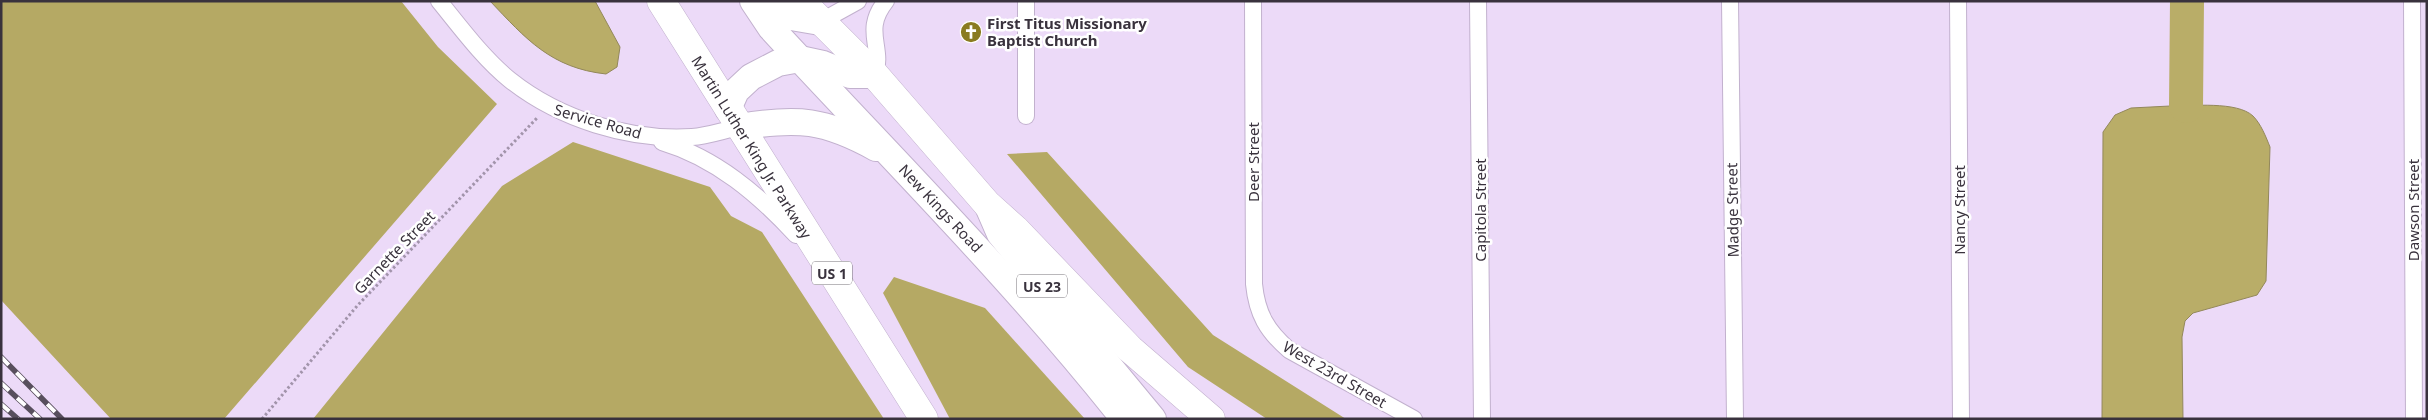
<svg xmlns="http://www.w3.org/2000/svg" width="2428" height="420" viewBox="0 0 2428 420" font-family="'Noto Sans',sans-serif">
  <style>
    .forest { fill: #b5a964 }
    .water { fill: #b9ad68; stroke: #93885b }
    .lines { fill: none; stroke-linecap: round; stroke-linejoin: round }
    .river { stroke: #b9ad68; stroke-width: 34 }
    .minor-casing { stroke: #c2b1ce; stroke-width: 18 }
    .primary-casing { stroke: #c2b1ce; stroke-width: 28 }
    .trunk-casing { stroke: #c2b1ce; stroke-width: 29 }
    .path { stroke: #a294ab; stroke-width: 3; stroke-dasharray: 2.5 2.5; stroke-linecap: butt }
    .minor { stroke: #fff; stroke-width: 16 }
    .primary { stroke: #fff; stroke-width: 26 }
    .trunk { stroke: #fff; stroke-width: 28 }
    .rail-casing { stroke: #584f5d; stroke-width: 5.5 }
    .rail { stroke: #fff; stroke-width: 4; stroke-dasharray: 11; stroke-linecap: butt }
    .labels { text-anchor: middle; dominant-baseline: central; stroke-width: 5; stroke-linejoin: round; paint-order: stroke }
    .shield { fill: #fff; stroke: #747077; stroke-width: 1 }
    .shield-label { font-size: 14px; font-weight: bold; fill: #39323d }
    .poi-label { font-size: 15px; font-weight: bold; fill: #39323d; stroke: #fff; text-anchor: start }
    .street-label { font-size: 15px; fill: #39323d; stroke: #fff }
  </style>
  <rect width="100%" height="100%" fill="#ecdaf8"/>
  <g class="forest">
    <path d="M 1,1 L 401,1 L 438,47 L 497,104 L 224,419 L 111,419 L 1,300 Z"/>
    <path d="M 573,142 L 710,187 L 731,216 L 762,232 L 884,419 L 313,419 L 502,186 Z"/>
    <path d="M 1047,152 L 1213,335 L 1346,419 L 1267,419 L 1188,367 L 1007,154 Z"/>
    <path d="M 894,277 L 985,308 L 1085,419 L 950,419 L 883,293 Z"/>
  </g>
  <g class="water">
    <path d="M 490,1 L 595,1 L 620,47 L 617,67 L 606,74 C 551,68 526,39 490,1 Z"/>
    <path d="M 2170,106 C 2192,106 2237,101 2253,116 C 2261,124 2266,137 2270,147 L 2266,281 L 2257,295 L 2193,313 L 2185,321 L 2182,337 L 2183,419 L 2102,419 L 2103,132 L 2115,115 L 2131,108 Z"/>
  </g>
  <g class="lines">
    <path class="river" d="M 2186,106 L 2187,1"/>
    <g class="minor-casing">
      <g id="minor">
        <path d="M 439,1 C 461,28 483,58 510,80 C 559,119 629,141 692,137 C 708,136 724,130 740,127"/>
        <path d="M 1026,1 L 1026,116"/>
        <path d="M 1253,1 L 1254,284 C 1257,314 1267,331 1289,350 L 1414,419"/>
        <path d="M 1478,1 L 1482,419"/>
        <path d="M 1730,1 L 1735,419"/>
        <path d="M 1958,1 L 1961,419"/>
        <path d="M 2412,1 L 2414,419"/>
        <path d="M 820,22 L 858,1"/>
        <path d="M 875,75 C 884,46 862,31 886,1"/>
        <path d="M 662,142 C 716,158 759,195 796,235"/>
      </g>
    </g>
    <g class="primary-casing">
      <g id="primary">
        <path d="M 753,1 L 771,28 C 890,157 1015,281 1124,419"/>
        <path d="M 760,1 L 791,17 L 820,22"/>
        <path d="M 728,109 L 736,91 L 751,77 L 778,63 L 800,59 L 823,64 L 850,75 L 875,75"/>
        <path d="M 740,127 C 798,117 825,120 876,148"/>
        <path d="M 987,204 L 1000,234 L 1153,419"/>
      </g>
    </g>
    <g class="trunk-casing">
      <g id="trunk">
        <path d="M 661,1 L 924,419"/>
        <path d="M 801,1 L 875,75 L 987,204 L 1016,230 L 1130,349 L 1211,419"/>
      </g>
    </g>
    <path class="path" d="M 262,419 L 357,306 L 537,118"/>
    <use href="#minor" class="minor"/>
    <use href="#primary" class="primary"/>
    <use href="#trunk" class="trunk"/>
    <g class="rail-casing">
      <g id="rail">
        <path d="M 1,357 L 62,419"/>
        <path d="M 1,383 L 40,419"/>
        <path d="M 1,404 L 18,419"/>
      </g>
    </g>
    <use href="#rail" class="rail"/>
  </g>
  <defs>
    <g id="church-disc" transform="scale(1.125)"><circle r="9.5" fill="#8a7b21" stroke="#fff"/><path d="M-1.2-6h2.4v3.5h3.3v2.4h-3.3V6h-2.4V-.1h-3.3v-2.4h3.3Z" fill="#fff"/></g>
  </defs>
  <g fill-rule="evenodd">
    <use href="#church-disc" x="971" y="32"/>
  </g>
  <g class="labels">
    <g class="shield">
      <rect x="812" y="261.5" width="40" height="23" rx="4"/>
      <rect x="1017" y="274.5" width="50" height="23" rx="4"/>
    </g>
    <g class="shield-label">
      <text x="832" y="273">US 1</text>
      <text x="1042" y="286">US 23</text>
    </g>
    <g class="poi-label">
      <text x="987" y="23">First Titus Missionary<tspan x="987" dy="17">Baptist Church</tspan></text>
    </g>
    <g class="street-label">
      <text transform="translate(598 121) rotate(16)">Service Road</text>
      <text transform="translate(752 147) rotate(58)">Martin Luther King Jr. Parkway</text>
      <text transform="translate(1253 162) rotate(-90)">Deer Street</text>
      <text transform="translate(941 208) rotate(47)">New Kings Road</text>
      <text transform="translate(1480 210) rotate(-90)">Capitola Street</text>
      <text transform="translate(1732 210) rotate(-91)">Madge Street</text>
      <text transform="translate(1959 210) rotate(-90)">Nancy Street</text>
      <text transform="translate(2413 210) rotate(-90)">Dawson Street</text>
      <text transform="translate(394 252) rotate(-46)">Garnette Street</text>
      <text transform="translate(1335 374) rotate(30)">West 23rd Street</text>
    </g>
  </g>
  <rect width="2428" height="420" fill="none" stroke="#39323d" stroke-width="5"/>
</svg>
